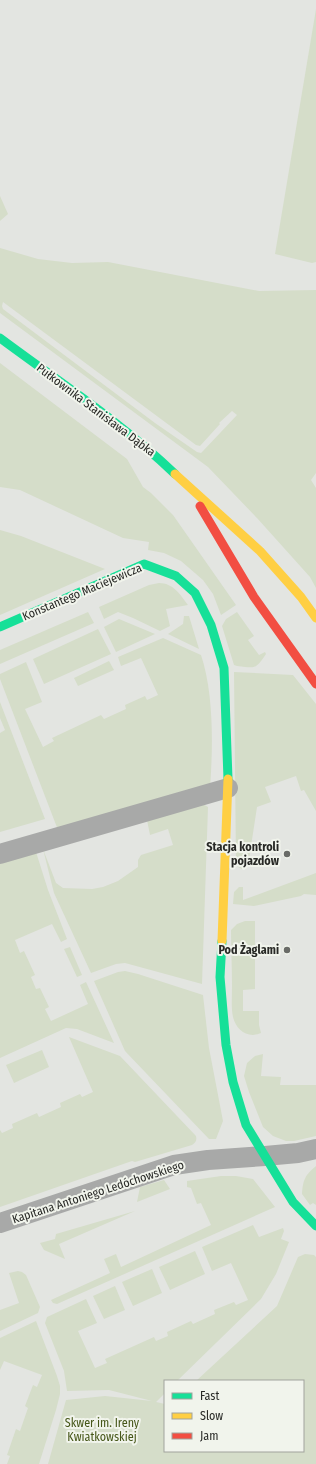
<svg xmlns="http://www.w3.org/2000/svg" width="316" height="1464" viewBox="0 0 316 1464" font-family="'Fira Sans Condensed',sans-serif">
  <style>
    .green { fill: #d5ddc9; fill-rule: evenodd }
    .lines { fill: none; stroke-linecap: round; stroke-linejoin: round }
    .street { stroke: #a8a9a8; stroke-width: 20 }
    .fast { stroke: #16e098; stroke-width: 9 }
    .slow { stroke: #ffcf43; stroke-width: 9 }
    .jam { stroke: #f24e42; stroke-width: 9 }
    .poi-dot { fill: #696b67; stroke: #f1f4ec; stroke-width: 1.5 }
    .labels { text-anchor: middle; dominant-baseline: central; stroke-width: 4; stroke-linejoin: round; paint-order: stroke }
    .street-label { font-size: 12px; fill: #282926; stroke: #f1f4ec }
    .poi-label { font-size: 12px; font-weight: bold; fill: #282926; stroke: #f1f4ec; text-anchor: end }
    .park-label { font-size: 12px; fill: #465719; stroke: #f1f4ec }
  </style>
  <rect width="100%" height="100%" fill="#e3e5e1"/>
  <g class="green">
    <path d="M 316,9 L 316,262 L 312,263 L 275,254 Z"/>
    <path d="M 0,196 L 8,214 L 0,221 Z"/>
    <path d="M 0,248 L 38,259 L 72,263 L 108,262 L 259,291 L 316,290 L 316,473 L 311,480 L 316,488 L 316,588 L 310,577 L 257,518 L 208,467 L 0,313 ZM 3,302 L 196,445 L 200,446 L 220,424 L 219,423 L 232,411 L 237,415 L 203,451 L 201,453 L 197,452 L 155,423 L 3,309 L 2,306 Z"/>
    <path d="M 0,363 L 127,459 L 143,487 L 151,493 L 173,515 L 236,605 L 221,615 L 213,594 L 203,580 L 181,561 L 164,553 L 148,550 L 149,542 L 123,538 L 20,490 L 0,487 Z"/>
    <path d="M 0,530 L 21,536 L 105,569 L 0,615 Z"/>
    <path d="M 159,583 C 173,583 180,594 188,605 L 166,609 L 170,626 L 160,631 L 133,618 L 118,612 L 104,619 L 99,607 L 149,585 Z"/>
    <path d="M 88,612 L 94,623 L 0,664 L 0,650 Z"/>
    <path d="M 237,612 L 254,636 L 248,640 L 259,655 L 265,652 L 266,654 C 255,670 256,668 237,666 L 234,665 L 222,626 L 226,619 Z"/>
    <path d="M 184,616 L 189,616 L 199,649 L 168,634 L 183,624 Z"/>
    <path d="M 119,619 L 155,634 L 116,652 L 104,627 Z"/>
    <path d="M 98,629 L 111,654 L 44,684 L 33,659 Z"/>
    <path d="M 163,638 L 201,655 C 214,694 213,747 210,788 L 58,830 L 0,679 L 0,674 L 26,662 L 42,702 L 25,709 L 43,747 L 54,741 L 52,738 L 101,715 L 104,719 L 126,709 L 125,705 L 145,696 L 147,700 L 158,695 L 141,658 L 121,666 L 118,657 Z"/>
    <path d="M 109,661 L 114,670 L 78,686 L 74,678 Z"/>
    <path d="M 234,672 L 293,675 L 316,704 L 316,811 L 304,790 L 301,791 L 296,776 L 265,787 L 271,802 L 257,807 L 248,866 L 242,869 L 238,867 L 236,864 Z"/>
    <path d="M 0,702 L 45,819 L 0,832 L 0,733 L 5,730 L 0,718 Z"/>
    <path d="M 203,804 L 208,807 L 202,984 L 125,963 L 116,964 L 91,973 L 54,893 L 43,849 L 56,883 L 63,888 L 92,889 L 103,887 L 118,881 L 138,867 L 138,860 L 141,855 L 173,845 L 168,829 L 150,835 L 147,820 Z"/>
    <path d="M 36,852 L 48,890 L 67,939 L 61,942 L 52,924 L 15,940 L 20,953 L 24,951 L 35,975 L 31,977 L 36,989 L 40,988 L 49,1007 L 45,1009 L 51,1021 L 88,1004 L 80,985 L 86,982 L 114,1043 L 77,1029 L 66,1028 L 0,1058 L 0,863 Z"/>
    <path d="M 316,873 L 316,895 L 304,894 L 301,896 L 254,906 L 233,904 L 234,892 L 239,887 L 243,887 L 243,900 Z"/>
    <path d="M 245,921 L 255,921 L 255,989 L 243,990 L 243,1011 L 259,1011 L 259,1025 L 261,1033 C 248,1039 236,1030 233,1017 C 231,1008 232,996 232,986 C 232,967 231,949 231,930 L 237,924 Z"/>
    <path d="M 70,947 L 82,975 L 77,977 L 64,949 Z"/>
    <path d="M 125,971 L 138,974 L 203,995 L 209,1048 L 223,1121 L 216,1139 L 209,1139 L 125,1051 L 94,981 L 118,972 Z"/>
    <path d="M 69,1037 L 120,1056 L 196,1136 C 197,1140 196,1142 192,1145 L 135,1162 L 132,1161 L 0,1207 L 0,1130 L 2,1133 L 13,1128 L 12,1124 L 37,1113 L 39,1117 L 61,1107 L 60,1103 L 80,1094 L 82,1097 L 93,1092 Z"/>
    <path d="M 42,1050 L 49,1067 L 14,1083 L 6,1065 Z"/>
    <path d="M 263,1054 L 261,1076 L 281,1077 L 280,1085 L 316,1085 L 316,1136 L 294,1141 L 286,1141 L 273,1136 L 263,1127 L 249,1092 L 244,1076 L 247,1063 L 255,1056 Z"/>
    <path d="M 316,1166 L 316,1205 L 313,1203 L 310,1205 L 302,1194 C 303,1180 305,1175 316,1166 Z"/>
    <path d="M 221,1176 L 236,1176 L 253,1179 L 275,1207 L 57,1304 L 53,1303 L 51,1300 L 110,1273 L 104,1259 L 116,1254 L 121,1267 L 211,1225 L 201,1203 L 197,1204 L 191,1188 L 187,1187 L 187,1181 Z"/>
    <path d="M 164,1180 L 170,1189 L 137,1202 L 140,1187 Z"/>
    <path d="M 135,1211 L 59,1244 L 65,1259 L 44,1250 L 40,1243 L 55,1239 L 56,1234 Z"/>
    <path d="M 253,1225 L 259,1237 L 283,1228 L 284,1231 L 281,1239 L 289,1242 L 276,1274 L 261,1299 L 177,1381 L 165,1381 L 165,1393 L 156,1402 L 165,1404 L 165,1451 L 303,1451 L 303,1381 L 196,1381 L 277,1306 L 298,1257 L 305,1254 L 314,1255 L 316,1257 L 316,1464 L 48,1464 L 66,1400 L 105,1396 L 152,1401 L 109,1390 L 67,1391 L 64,1371 L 45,1323 L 47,1317 L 86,1299 L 97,1323 L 78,1331 L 95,1368 L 107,1363 L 105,1359 L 154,1337 L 156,1341 L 168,1336 L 167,1332 L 191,1321 L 193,1324 L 215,1314 L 214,1310 L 234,1302 L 236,1305 L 248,1300 L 231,1263 L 212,1271 L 202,1247 Z"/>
    <path d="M 195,1251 L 205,1274 L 170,1290 L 159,1267 Z"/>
    <path d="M 152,1269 L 162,1293 L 133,1306 L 122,1282 Z"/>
    <path d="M 18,1271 L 22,1272 L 26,1275 L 40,1307 L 38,1313 L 0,1331 L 0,1310 L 19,1303 L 9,1273 Z"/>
    <path d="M 115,1286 L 125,1310 L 104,1319 L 93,1296 Z"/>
    <path d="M 36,1321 L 57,1376 L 60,1386 L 60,1394 L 56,1410 L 39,1464 L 7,1464 L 10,1456 L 7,1455 L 16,1429 L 20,1431 L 28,1408 L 25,1406 L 33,1385 L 37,1387 L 42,1375 L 4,1361 L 0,1370 L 0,1338 Z"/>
  </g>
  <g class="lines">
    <g class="street">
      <path d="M 0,854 L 228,788"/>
      <path d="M 0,1223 L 174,1165 L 208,1160 L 265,1156 L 298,1153 L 316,1149"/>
    </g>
    <g class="fast">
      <path d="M 0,338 C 59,382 122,423 175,474"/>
      <path d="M 0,627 L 144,564 L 176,576 L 195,593 L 211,625 L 224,668 L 228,779"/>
      <path d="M 222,941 L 220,977 L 226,1045 L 233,1082 L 246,1125 L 293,1202 L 316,1226"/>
    </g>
    <g class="slow">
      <path d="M 175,474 L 260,551 L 301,597 L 316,618"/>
      <path d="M 222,941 L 228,779"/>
    </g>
    <path class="jam" d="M 200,506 L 254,597 L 316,684"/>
  </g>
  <g class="poi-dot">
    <circle cx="287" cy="854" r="4"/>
    <circle cx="287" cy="950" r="4"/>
  </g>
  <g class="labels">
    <g class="street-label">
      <text transform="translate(96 410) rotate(37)">Pułkownika Stanisława Dąbka</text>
      <text transform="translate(82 592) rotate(-23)">Konstantego Maciejewicza</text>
      <text transform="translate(98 1192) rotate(-18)">Kapitana Antoniego Ledóchowskiego</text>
    </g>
    <g class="poi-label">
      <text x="279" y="847">Stacja kontroli<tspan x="279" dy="14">pojazdów</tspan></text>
      <text x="279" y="950">Pod Żaglami</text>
    </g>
    <g class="park-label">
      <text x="102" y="1423">Skwer im. Ireny<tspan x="102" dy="14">Kwiatkowskiej</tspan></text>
    </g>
  </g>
  <rect x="164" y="1380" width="140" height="72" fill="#f1f4ec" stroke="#a1a39d"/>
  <rect x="172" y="1393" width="20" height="6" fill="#16e098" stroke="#a1a39d"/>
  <text x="200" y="1400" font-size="12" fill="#282926">Fast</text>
  <rect x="172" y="1413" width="20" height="6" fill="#ffcf43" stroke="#a1a39d"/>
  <text x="200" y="1420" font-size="12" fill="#282926">Slow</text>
  <rect x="172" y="1433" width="20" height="6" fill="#f24e42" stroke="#a1a39d"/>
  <text x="200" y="1440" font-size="12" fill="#282926">Jam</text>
</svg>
